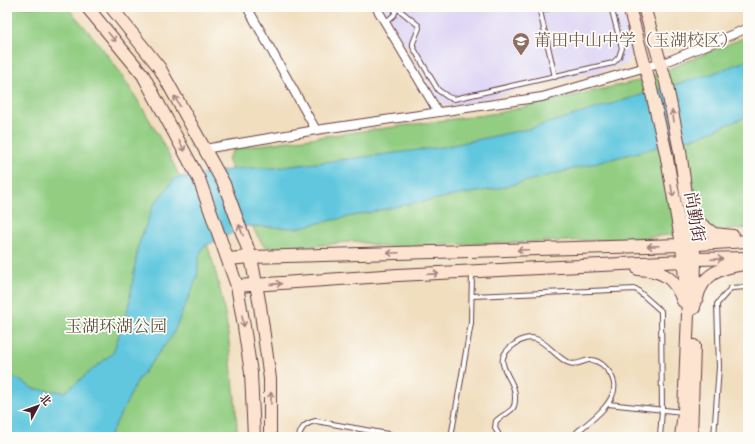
<svg xmlns="http://www.w3.org/2000/svg" width="755" height="444" viewBox="0 0 755 444" font-family="'IM FELL DW Pica','Noto Serif SC',serif">
  <style>
    .built { fill: #ded5f5 }
    .green { fill: #92cd82; stroke: #6e7656 }
    .water { fill: #61c7de; stroke: #567384 }
    .lines { fill: none; stroke-linecap: round; stroke-linejoin: round }
    .lane-casing { stroke: #633c41; stroke-width: 6 }
    .street-casing { stroke: #633c41; stroke-width: 10 }
    .secondary-casing { stroke: #633c41; stroke-width: 14 }
    .lane { stroke: #fff; stroke-width: 4 }
    .street { stroke: #fff; stroke-width: 8 }
    .secondary { stroke: #fde4d1; stroke-width: 12 }
    .oneway { stroke: #a4827e }
    .labels { text-anchor: middle; dominant-baseline: central; stroke-width: 3.5; stroke-linejoin: round; paint-order: stroke }
    .education-label { font-size: 17px; fill: #785e54; stroke: #fdfcf7; text-anchor: start }
    .street-label { font-size: 17px; fill: #4a1f2b; stroke: #fdfcf7 }
    .park-label { font-size: 17px; fill: #605345; stroke: #fdfcf7 }
  </style>
  <rect width="100%" height="100%" fill="#fdfcf7"/>
  <filter id="ink" filterUnits="userSpaceOnUse"><feTurbulence type="fractalNoise" baseFrequency=".025" numOctaves="2"/><feDisplacementMap in="SourceGraphic" scale="8" xChannelSelector="R" yChannelSelector="G"/><feConvolveMatrix kernelMatrix="1 2 1 2 8 2 1 2 1" color-interpolation-filters="sRGB"/></filter>
  <filter id="wash" filterUnits="userSpaceOnUse"><feTurbulence type="fractalNoise" baseFrequency=".012" numOctaves="4" result="noise"/><feDisplacementMap in="SourceGraphic" scale="16" xChannelSelector="R" yChannelSelector="G"/><feGaussianBlur stdDeviation="0.9" result="paint"/><feColorMatrix in="noise" values="0 0 0 0 0 0 0 0 0 0 0 0 0 0 0 0 0 1.4 0 .05"/><feComposite in="paint" operator="in"/></filter>
  <g filter="url(#wash)">
    <rect width="100%" height="100%" fill="#f1debf"/>
    <path class="built" d="M 383,7 L 621,7 L 634,48 L 626,65 L 458,105 L 448,105 L 444,104 L 436,95 Z"/>
    <g class="green">
      <path d="M 7,7 L 67,7 C 81,23 96,39 108,56 C 120,71 130,88 140,104 C 178,166 209,233 223,304 C 228,327 230,350 232,374 C 235,395 237,416 237,437 L 7,437 Z"/>
      <path d="M 748,36 L 748,228 L 626,239 L 383,247 L 356,241 L 281,250 L 263,245 L 254,230 L 228,159 L 233,150 L 244,147 L 498,113 L 642,80 Z"/>
    </g>
    <path class="water" d="M 748,60 L 748,116 L 700,136 L 500,188 L 414,203 L 296,228 L 247,226 L 203,247 L 199,257 L 197,278 L 172,336 L 138,380 L 110,435 L 111,437 L 7,437 L 7,373 L 34,389 L 65,392 L 113,353 L 129,305 L 138,246 L 153,206 L 175,178 L 242,168 L 276,168 L 443,147 L 528,129 L 711,74 Z"/>
  </g>
  <g filter="url(#ink)">
    <g class="lines">
      <g class="lane-casing">
        <g id="lane">
          <path d="M 553,7 L 540,11 L 555,77"/>
          <path d="M 397,8 L 418,25 L 419,28 L 413,43 L 413,47 L 438,90 L 448,97 L 454,99 L 613,63 L 619,57 L 622,48 L 611,7"/>
          <path d="M 386,22 L 394,15 L 397,8"/>
          <path d="M 472,296 L 636,289 L 661,311 L 662,410 L 660,437"/>
          <path d="M 608,404 L 683,412"/>
          <path d="M 299,437 C 301,427 306,423 316,421 L 404,437"/>
          <path d="M 451,437 L 471,323 L 472,273"/>
          <path d="M 500,437 L 495,428 L 496,421 C 501,416 509,413 513,408 C 515,405 515,402 515,399 C 517,376 486,363 515,344 C 540,326 549,354 569,363 C 577,366 582,361 589,360 C 601,359 612,373 614,383 C 618,402 589,422 577,432 L 576,437"/>
          <path d="M 714,437 L 719,367 L 717,304 L 731,288 L 748,287"/>
        </g>
      </g>
      <g class="street-casing">
        <g id="street">
          <path d="M 247,7 L 316,130"/>
          <path d="M 376,7 L 438,112"/>
          <path d="M 204,149 L 316,130 L 542,97 L 646,67 L 661,64 L 748,28"/>
        </g>
      </g>
      <g class="secondary-casing">
        <g id="secondary">
          <path d="M 87,7 L 143,75 L 199,179 L 237,286 L 243,320 L 251,373 L 254,437"/>
          <path d="M 111,7 L 159,67 L 224,184 L 251,257 L 260,306 L 270,379 L 270,437"/>
          <path d="M 629,7 L 650,85 L 666,153 L 682,245 L 688,313 L 684,412 L 681,437"/>
          <path d="M 644,7 L 666,82 L 680,151 L 695,259 L 694,308"/>
          <path d="M 692,209 L 698,222 L 714,234 L 733,236"/>
          <path d="M 228,259 L 251,257 L 682,245 L 748,241"/>
          <path d="M 638,269 C 663,270 675,278 683,301"/>
          <path d="M 237,286 L 398,275 L 684,261 L 695,259 L 748,258"/>
          <path d="M 697,298 C 702,274 722,267 744,264"/>
          <path d="M 691,437 L 694,346"/>
        </g>
      </g>
      <use href="#lane" class="lane"/>
      <use href="#street" class="street"/>
      <use href="#secondary" class="secondary"/>
    </g>
    <defs><path id="oneway-shaft" d="M-6 0H5M1.5-3L5.5 0L1.5 3" fill="none" stroke-width="1.6" stroke-linecap="round" stroke-linejoin="round"/></defs>
    <g class="oneway">
      <use href="#oneway-shaft" transform="translate(112 37) rotate(50)"/>
      <use href="#oneway-shaft" transform="translate(177 101) rotate(-119)"/>
      <use href="#oneway-shaft" transform="translate(673 116) rotate(-101)"/>
      <use href="#oneway-shaft" transform="translate(182 146) rotate(62)"/>
      <use href="#oneway-shaft" transform="translate(672 191) rotate(81)"/>
      <use href="#oneway-shaft" transform="translate(241 230) rotate(-111)"/>
      <use href="#oneway-shaft" transform="translate(653 246) rotate(178)"/>
      <use href="#oneway-shaft" transform="translate(523 250) rotate(178)"/>
      <use href="#oneway-shaft" transform="translate(393 253) rotate(178)"/>
      <use href="#oneway-shaft" transform="translate(717 259) rotate(-2)"/>
      <use href="#oneway-shaft" transform="translate(433 274) rotate(-2)"/>
      <use href="#oneway-shaft" transform="translate(276 284) rotate(-4)"/>
      <use href="#oneway-shaft" transform="translate(243 321) rotate(80)"/>
      <use href="#oneway-shaft" transform="translate(271 398) rotate(-89)"/>
    </g>
  </g>
  <defs>
    <g id="school-pin" transform="scale(0.9)"><path d="M0 17L-7.5 6A9.5 9.5 0 1 1 7.5 6Z" fill="#8d6e63" stroke="#fdfcf7"/><path d="M0-5L7-2L0 1L-7-2ZM-4 1L0 2.5L4 1V4Q0 6-4 4Z" fill="#fff"/></g>
  </defs>
  <g fill-rule="evenodd">
    <use href="#school-pin" x="521" y="41"/>
  </g>
  <g class="labels">
    <g class="education-label">
      <text x="534" y="41">莆田中山中学（玉湖校区）</text>
    </g>
    <g class="street-label">
      <text transform="translate(694 217) rotate(80)">尚勤街</text>
    </g>
    <g class="park-label">
      <text x="116" y="327">玉湖环湖公园</text>
    </g>
  </g>
  <rect width="755" height="444" fill="none" stroke="#fdfcf7" stroke-width="24"/>
  <g transform="translate(38 406) rotate(49)" stroke="#fdfcf7" stroke-width="3" paint-order="stroke">
  <path d="M0-3L7 15L0 10L-7 15Z" fill="#4a1f2b"/>
  <text y="-6" font-size="11" font-weight="bold" text-anchor="middle" fill="#4a1f2b">北</text>
  </g>
</svg>
